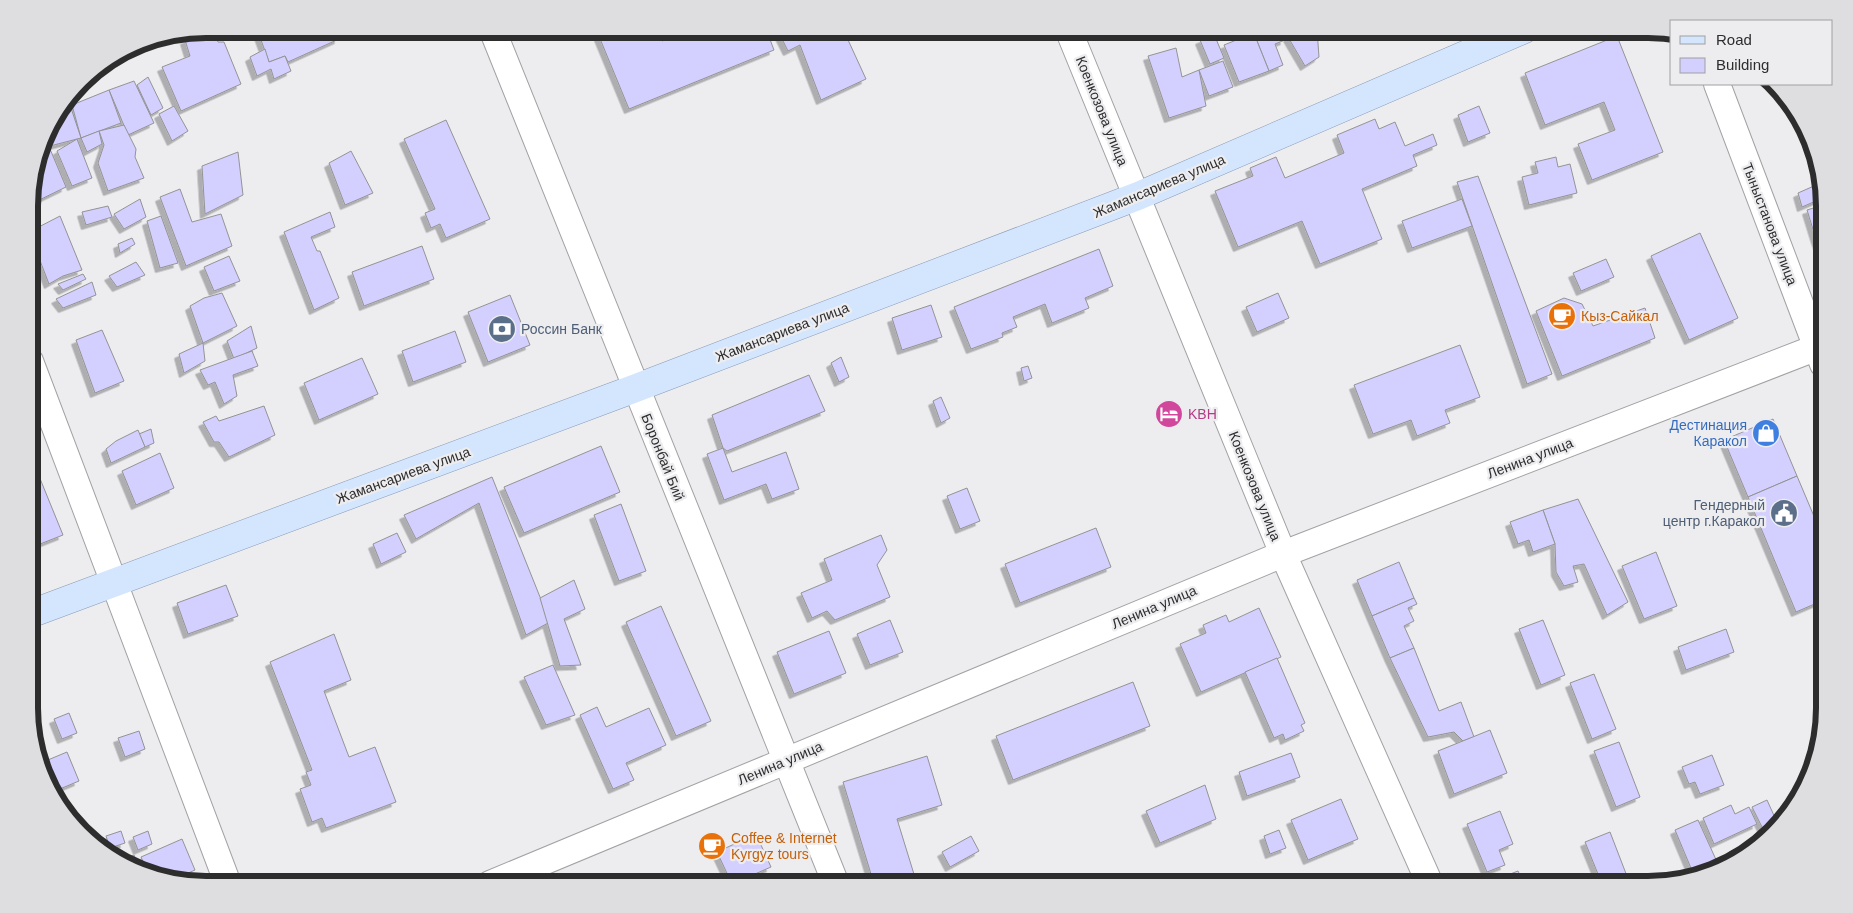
<svg xmlns="http://www.w3.org/2000/svg" width="1853" height="913" viewBox="0 0 1853 913" font-family="Helvetica,sans-serif">
  <style>
    .building { fill: #d3cffe; stroke: #939395; filter: url(#shadow) }
    .lines { fill: none; stroke-linecap: round; stroke-linejoin: round }
    .minor-casing { stroke: #a2a2a5; stroke-width: 28 }
    .major-casing { stroke: #879ab5; stroke-width: 29 }
    .minor { stroke: #fff; stroke-width: 26 }
    .major { stroke: #d4e6fe; stroke-width: 28 }
    .labels { text-anchor: middle; dominant-baseline: central; stroke-width: 4.5; stroke-linejoin: round; paint-order: stroke }
    .street-label { font-size: 14px; fill: #2d2d2e; stroke: #ededf0 }
    .food-label { font-size: 14px; fill: #c56008; stroke: #ededf0; text-anchor: start }
    .service-label { font-size: 14px; fill: #4e5e75; stroke: #ededf0; text-anchor: start }
    .hotel-label { font-size: 14px; fill: #b23c85; stroke: #ededf0; text-anchor: start }
    .shop-label { font-size: 14px; fill: #366cbe; stroke: #ededf0; text-anchor: end }
    .rim { fill: none; stroke: #2d2d2e; stroke-width: 6 }
  </style>
  <defs>
    <filter id="shadow"><feDropShadow dx="-4.5" dy="4.5" stdDeviation="0" flood-color="#0004"/></filter>
  </defs>
  <rect width="100%" height="100%" fill="#ededf0"/>
  <g class="building">
    <path d="M 257,29 L 335,29 L 339,39 L 288,62 L 285,56 L 269,62 Z"/>
    <path d="M 596,29 L 657,29 L 662,41 L 692,29 L 766,29 L 774,50 L 629,109 Z"/>
    <path d="M 777,29 L 843,29 L 866,79 L 821,100 L 800,45 L 788,51 Z"/>
    <path d="M 1304,29 L 1317,29 L 1319,57 L 1305,66 L 1288,37 Z"/>
    <path d="M 212,30 L 218,42 L 224,42 L 241,84 L 181,111 L 162,67 L 190,56 L 185,40 Z"/>
    <path d="M 1281,30 L 1285,40 L 1275,44 L 1283,65 L 1269,71 L 1257,41 Z"/>
    <path d="M 1256,32 L 1257,41 L 1269,71 L 1239,82 L 1224,45 Z"/>
    <path d="M 1214,34 L 1224,58 L 1210,64 L 1200,40 Z"/>
    <path d="M 1617,36 L 1663,152 L 1592,180 L 1578,144 L 1615,130 L 1604,102 L 1545,125 L 1525,73 Z"/>
    <path d="M 1176,48 L 1182,77 L 1199,70 L 1206,106 L 1169,118 L 1148,56 Z"/>
    <path d="M 265,49 L 269,62 L 285,56 L 291,71 L 274,79 L 271,69 L 257,76 L 250,57 Z"/>
    <path d="M 1223,61 L 1233,87 L 1209,96 L 1199,70 Z"/>
    <path d="M 148,77 L 163,108 L 151,115 L 137,85 Z"/>
    <path d="M 134,81 L 154,123 L 128,135 L 109,90 Z"/>
    <path d="M 109,90 L 121,123 L 81,138 L 72,105 Z"/>
    <path d="M 68,99 L 81,138 L 50,146 L 45,135 L 47,127 Z"/>
    <path d="M 174,106 L 188,131 L 172,141 L 159,114 Z"/>
    <path d="M 1479,106 L 1490,133 L 1468,142 L 1458,115 Z"/>
    <path d="M 1375,119 L 1379,129 L 1395,122 L 1405,146 L 1433,134 L 1437,145 L 1413,155 L 1417,166 L 1362,189 L 1382,239 L 1320,264 L 1302,221 L 1238,247 L 1215,191 L 1253,176 L 1250,168 L 1276,157 L 1285,178 L 1344,153 L 1337,135 Z"/>
    <path d="M 446,120 L 490,219 L 446,238 L 440,224 L 431,228 L 425,213 L 435,209 L 404,139 Z"/>
    <path d="M 124,125 L 136,149 L 135,157 L 144,178 L 108,191 L 98,163 L 104,145 L 99,131 Z"/>
    <path d="M 99,131 L 102,144 L 87,152 L 81,138 Z"/>
    <path d="M 77,139 L 92,178 L 72,186 L 57,151 Z"/>
    <path d="M 50,149 L 66,187 L 29,205 L 29,193 L 40,153 Z"/>
    <path d="M 351,151 L 373,193 L 345,205 L 329,163 Z"/>
    <path d="M 238,152 L 243,195 L 205,214 L 202,166 Z"/>
    <path d="M 1556,157 L 1558,167 L 1570,164 L 1577,193 L 1529,205 L 1522,177 L 1538,173 L 1535,162 Z"/>
    <path d="M 1478,176 L 1552,374 L 1527,384 L 1457,182 Z"/>
    <path d="M 1823,182 L 1823,198 L 1802,207 L 1798,193 Z"/>
    <path d="M 180,189 L 192,222 L 221,214 L 232,246 L 186,266 L 160,197 Z"/>
    <path d="M 140,199 L 146,217 L 124,229 L 114,214 Z"/>
    <path d="M 1462,199 L 1472,226 L 1412,248 L 1402,221 Z"/>
    <path d="M 1823,205 L 1823,237 L 1816,239 L 1807,210 Z"/>
    <path d="M 108,206 L 112,217 L 86,225 L 82,212 Z"/>
    <path d="M 330,212 L 335,227 L 311,237 L 317,251 L 320,251 L 339,298 L 314,310 L 284,232 Z"/>
    <path d="M 60,216 L 82,270 L 63,276 L 49,284 L 29,232 Z"/>
    <path d="M 161,216 L 178,263 L 160,268 L 147,221 Z"/>
    <path d="M 1700,233 L 1738,318 L 1689,340 L 1651,256 Z"/>
    <path d="M 1823,237 L 1823,258 L 1816,239 Z"/>
    <path d="M 132,238 L 135,244 L 120,253 L 118,244 Z"/>
    <path d="M 422,246 L 434,279 L 364,306 L 352,272 Z"/>
    <path d="M 1099,249 L 1113,286 L 1085,298 L 1089,308 L 1052,323 L 1045,304 L 1013,317 L 1017,327 L 1002,333 L 1003,337 L 971,349 L 954,307 Z"/>
    <path d="M 229,256 L 240,281 L 214,291 L 204,267 Z"/>
    <path d="M 1606,259 L 1614,277 L 1581,291 L 1573,273 Z"/>
    <path d="M 136,262 L 145,275 L 117,287 L 109,276 Z"/>
    <path d="M 83,274 L 86,279 L 63,290 L 58,284 Z"/>
    <path d="M 92,282 L 96,295 L 63,308 L 56,299 Z"/>
    <path d="M 222,293 L 237,326 L 203,343 L 190,306 L 204,298 Z"/>
    <path d="M 1278,293 L 1289,318 L 1257,332 L 1246,307 Z"/>
    <path d="M 510,295 L 530,345 L 488,362 L 468,312 Z"/>
    <path d="M 1564,298 L 1582,304 L 1593,326 L 1645,308 L 1655,338 L 1562,376 L 1536,311 Z"/>
    <path d="M 931,305 L 942,337 L 902,350 L 892,318 Z"/>
    <path d="M 251,326 L 257,348 L 234,359 L 227,341 Z"/>
    <path d="M 102,330 L 124,381 L 95,393 L 76,340 Z"/>
    <path d="M 455,331 L 466,362 L 413,382 L 402,351 Z"/>
    <path d="M 203,343 L 205,361 L 184,373 L 179,354 Z"/>
    <path d="M 1460,345 L 1480,397 L 1445,410 L 1450,423 L 1417,436 L 1411,420 L 1373,434 L 1354,385 Z"/>
    <path d="M 252,351 L 258,366 L 233,375 L 237,396 L 224,404 L 215,382 L 208,385 L 200,370 Z"/>
    <path d="M 841,357 L 849,377 L 839,382 L 831,363 Z"/>
    <path d="M 362,358 L 378,394 L 319,420 L 304,383 Z"/>
    <path d="M 1028,366 L 1032,378 L 1024,381 L 1021,368 Z"/>
    <path d="M 809,375 L 825,411 L 727,451 L 723,448 L 712,415 Z"/>
    <path d="M 941,397 L 950,418 L 941,423 L 933,401 Z"/>
    <path d="M 264,406 L 275,435 L 229,457 L 219,442 L 214,442 L 203,422 L 216,416 L 219,421 Z"/>
    <path d="M 1773,419 L 1797,476 L 1748,497 L 1724,440 Z"/>
    <path d="M 151,429 L 154,443 L 145,447 L 139,434 Z"/>
    <path d="M 138,430 L 145,447 L 111,463 L 106,449 L 116,441 Z"/>
    <path d="M 601,446 L 620,492 L 524,533 L 504,487 Z"/>
    <path d="M 723,448 L 732,472 L 786,452 L 799,489 L 772,499 L 766,484 L 724,500 L 707,454 Z"/>
    <path d="M 160,453 L 174,488 L 136,505 L 122,471 Z"/>
    <path d="M 30,454 L 63,535 L 30,548 Z"/>
    <path d="M 1797,476 L 1824,540 L 1824,600 L 1796,612 L 1748,497 Z"/>
    <path d="M 492,477 L 550,622 L 526,635 L 479,503 L 416,539 L 404,515 Z"/>
    <path d="M 967,488 L 980,521 L 960,529 L 947,496 Z"/>
    <path d="M 1578,499 L 1628,602 L 1607,615 L 1584,564 L 1573,566 L 1578,582 L 1564,586 L 1556,572 L 1555,544 L 1543,510 Z"/>
    <path d="M 621,504 L 646,571 L 619,581 L 594,515 Z"/>
    <path d="M 1543,510 L 1555,544 L 1533,552 L 1529,540 L 1518,544 L 1510,522 Z"/>
    <path d="M 1096,528 L 1111,567 L 1020,603 L 1005,564 Z"/>
    <path d="M 397,533 L 406,552 L 381,564 L 373,544 Z"/>
    <path d="M 881,535 L 887,550 L 877,565 L 890,597 L 835,620 L 827,611 L 812,618 L 801,593 L 832,580 L 824,559 Z"/>
    <path d="M 1656,552 L 1677,606 L 1644,619 L 1622,566 Z"/>
    <path d="M 1399,562 L 1414,598 L 1372,616 L 1357,580 Z"/>
    <path d="M 574,580 L 585,609 L 564,619 L 581,665 L 560,666 L 540,598 Z"/>
    <path d="M 226,585 L 238,616 L 188,634 L 177,603 Z"/>
    <path d="M 1414,598 L 1417,604 L 1408,608 L 1414,621 L 1404,626 L 1414,648 L 1390,658 L 1372,616 Z"/>
    <path d="M 661,606 L 711,721 L 676,736 L 626,622 Z"/>
    <path d="M 1259,608 L 1281,657 L 1201,692 L 1180,644 L 1206,633 L 1203,625 L 1226,615 L 1229,622 Z"/>
    <path d="M 890,620 L 903,652 L 870,665 L 857,634 Z"/>
    <path d="M 1543,620 L 1565,675 L 1541,685 L 1519,629 Z"/>
    <path d="M 1726,629 L 1734,652 L 1686,670 L 1678,647 Z"/>
    <path d="M 829,631 L 846,673 L 794,694 L 777,652 Z"/>
    <path d="M 334,634 L 351,680 L 324,691 L 349,757 L 375,747 L 396,802 L 326,828 L 322,818 L 312,822 L 300,789 L 311,785 L 306,772 L 312,770 L 270,662 Z"/>
    <path d="M 1414,648 L 1439,711 L 1461,702 L 1474,737 L 1463,741 L 1454,732 L 1428,737 L 1390,658 Z"/>
    <path d="M 1277,658 L 1305,723 L 1301,725 L 1304,731 L 1285,740 L 1283,734 L 1274,738 L 1245,672 Z"/>
    <path d="M 553,665 L 575,715 L 546,725 L 524,677 Z"/>
    <path d="M 1594,674 L 1616,729 L 1592,739 L 1570,683 Z"/>
    <path d="M 1133,682 L 1150,726 L 1013,780 L 996,736 Z"/>
    <path d="M 597,707 L 606,727 L 649,708 L 666,745 L 626,763 L 634,780 L 613,789 L 580,715 Z"/>
    <path d="M 69,713 L 77,733 L 62,739 L 54,719 Z"/>
    <path d="M 1490,730 L 1507,773 L 1454,794 L 1438,751 Z"/>
    <path d="M 139,731 L 145,749 L 125,757 L 118,738 Z"/>
    <path d="M 1619,742 L 1640,797 L 1616,807 L 1594,751 Z"/>
    <path d="M 67,752 L 79,781 L 55,791 L 43,762 Z"/>
    <path d="M 1291,753 L 1300,777 L 1247,796 L 1239,772 Z"/>
    <path d="M 1712,755 L 1724,785 L 1700,794 L 1695,782 L 1689,784 L 1682,767 Z"/>
    <path d="M 927,756 L 942,805 L 897,819 L 917,884 L 874,884 L 843,782 Z"/>
    <path d="M 1205,785 L 1216,819 L 1160,843 L 1146,811 Z"/>
    <path d="M 1341,799 L 1358,839 L 1308,860 L 1291,820 Z"/>
    <path d="M 1767,800 L 1776,820 L 1765,833 L 1752,807 Z"/>
    <path d="M 1731,805 L 1735,814 L 1749,807 L 1757,824 L 1714,844 L 1703,818 Z"/>
    <path d="M 1500,811 L 1513,844 L 1499,850 L 1505,865 L 1487,872 L 1467,824 Z"/>
    <path d="M 1698,820 L 1718,864 L 1693,873 L 1675,830 Z"/>
    <path d="M 1279,830 L 1286,848 L 1270,854 L 1264,836 Z"/>
    <path d="M 121,831 L 125,843 L 110,848 L 106,836 Z"/>
    <path d="M 148,831 L 152,844 L 138,850 L 133,837 Z"/>
    <path d="M 1610,832 L 1630,884 L 1602,884 L 1585,842 Z"/>
    <path d="M 756,834 L 771,867 L 732,884 L 717,852 Z"/>
    <path d="M 971,836 L 979,851 L 950,867 L 942,852 Z"/>
    <path d="M 1761,837 L 1746,855 L 1732,859 L 1729,852 Z"/>
    <path d="M 182,839 L 195,870 L 177,878 L 147,871 L 141,857 Z"/>
    <path d="M 134,855 L 140,869 L 127,866 L 120,861 Z"/>
    <path d="M 1518,871 L 1524,884 L 1488,884 L 1487,883 Z"/>
    <path d="M 1006,877 L 1009,884 L 989,884 Z"/>
  </g>
  <g class="lines">
    <g class="minor-casing">
      <g id="minor">
        <path d="M 492,29 L 836,884"/>
        <path d="M 1068,29 L 1283,554 L 1430,884"/>
        <path d="M 1717,84 L 1823,364"/>
        <path d="M 30,361 L 228,884"/>
        <path d="M 490,884 L 1283,554 L 1823,345"/>
      </g>
    </g>
    <g class="major-casing">
      <path id="major" d="M 30,614 L 636,388 L 1138,196 L 1525,29"/>
    </g>
    <use href="#minor" class="minor"/>
    <use href="#major" class="major"/>
  </g>
  <defs>
    <g id="cafe-disc" transform="scale(1.4375)"><circle r="9.5" fill="#e8710a" stroke="#ededf0"/><path d="M-5.5-4.5H6V0H3Q3 3.5 0 3.5H-2.5Q-5.5 3.5-5.5 0ZM3-3.2v2h1.7v-2ZM-6 4.5H4V6H-6Z" fill="#fff"/></g>
    <g id="bank-disc" transform="scale(1.4375)"><circle r="9.5" fill="#5c6f8a" stroke="#ededf0"/><path d="M-6-4H6V4H-6ZM0-2.3a2.3 2.3 0 1 0 0 4.6a2.3 2.3 0 1 0 0-4.6Z" fill="#fff"/></g>
    <g id="hotel-disc" transform="scale(1.4375)"><circle r="9.5" fill="#d1479c" stroke="#ededf0"/><path d="M-6-4.5h1.5V1H6V5H4.5V3h-9V5H-6ZM-4 0a1.8 1.8 0 1 1 3.6 0ZM.5 0V-2.5h3Q6-2.5 6 0Z" fill="#fff"/></g>
    <g id="shop-disc" transform="scale(1.4375)"><circle r="9.5" fill="#3f7fe0" stroke="#ededf0"/><path d="M-5-2.5h2.3a2.7 3.5 0 0 1 5.4 0H5L5.5 6h-11ZM-1.5-2.5h3a1.5 2.3 0 0 0-3 0Z" fill="#fff"/></g>
    <g id="civic-disc" transform="scale(1.4375)"><circle r="9.5" fill="#5c6f8a" stroke="#ededf0"/><path d="M-.6-6.5H3V-4.5H.6V-3L4-1V1h2V6H-6V1h2V-1L-.6-3ZM-1.2 2.5V6h2.4V2.5Z" fill="#fff"/></g>
  </defs>
  <g fill-rule="evenodd">
    <use href="#cafe-disc" x="1562" y="316"/>
    <use href="#bank-disc" x="502" y="329"/>
    <use href="#hotel-disc" x="1169" y="414"/>
    <use href="#shop-disc" x="1766" y="433"/>
    <use href="#civic-disc" x="1784" y="513"/>
    <use href="#cafe-disc" x="712" y="846"/>
  </g>
  <g class="labels">
    <g class="street-label">
      <text transform="translate(1102 111) rotate(68)">Коенкозова улица</text>
      <text transform="translate(1159 186) rotate(-23)">Жамансариева улица</text>
      <text transform="translate(1770 224) rotate(69)">Тыныстанова улица</text>
      <text transform="translate(782 332) rotate(-21)">Жамансариева улица</text>
      <text transform="translate(663 457) rotate(68)">Боронбай Бий</text>
      <text transform="translate(1530 458) rotate(-21)">Ленина улица</text>
      <text transform="translate(403 475) rotate(-20)">Жамансариева улица</text>
      <text transform="translate(1255 486) rotate(68)">Коенкозова улица</text>
      <text transform="translate(1154 607) rotate(-23)">Ленина улица</text>
      <text transform="translate(780 763) rotate(-23)">Ленина улица</text>
    </g>
    <g class="food-label">
      <text x="1581" y="316">Кыз-Сайкал</text>
      <text x="731" y="838">Coffee &amp; Internet<tspan x="731" dy="16">Kyrgyz tours</tspan></text>
    </g>
    <g class="service-label">
      <text x="521" y="329">Россин Банк</text>
      <text x="1765" y="505" text-anchor="end">Гендерный<tspan x="1765" dy="16">центр г.Каракол</tspan></text>
    </g>
    <g class="hotel-label">
      <text x="1188" y="414">KBH</text>
    </g>
    <g class="shop-label">
      <text x="1747" y="425">Дестинация<tspan x="1747" dy="16">Каракол</tspan></text>
    </g>
  </g>
  <path d="M0 0H1853V913H0ZM206 38H1648A168 168 0 0 1 1816 206V708A168 168 0 0 1 1648 876H206A168 168 0 0 1 38 708V206A168 168 0 0 1 206 38Z" fill="#dedee0" fill-rule="evenodd"/>
  <path class="rim" d="M206 38H1648A168 168 0 0 1 1816 206V708A168 168 0 0 1 1648 876H206A168 168 0 0 1 38 708V206A168 168 0 0 1 206 38Z"/>
  <rect x="1670" y="20" width="162" height="65" fill="#ededf0" stroke="#a0a0a2"/>
  <rect x="1680" y="36" width="25" height="8" fill="#d4e6fe" stroke="#a0a0a2"/>
  <text x="1716" y="45" font-size="15" fill="#2d2d2e">Road</text>
  <rect x="1680" y="58" width="25" height="15" fill="#d3cffe" stroke="#a0a0a2"/>
  <text x="1716" y="70" font-size="15" fill="#2d2d2e">Building</text>
</svg>
